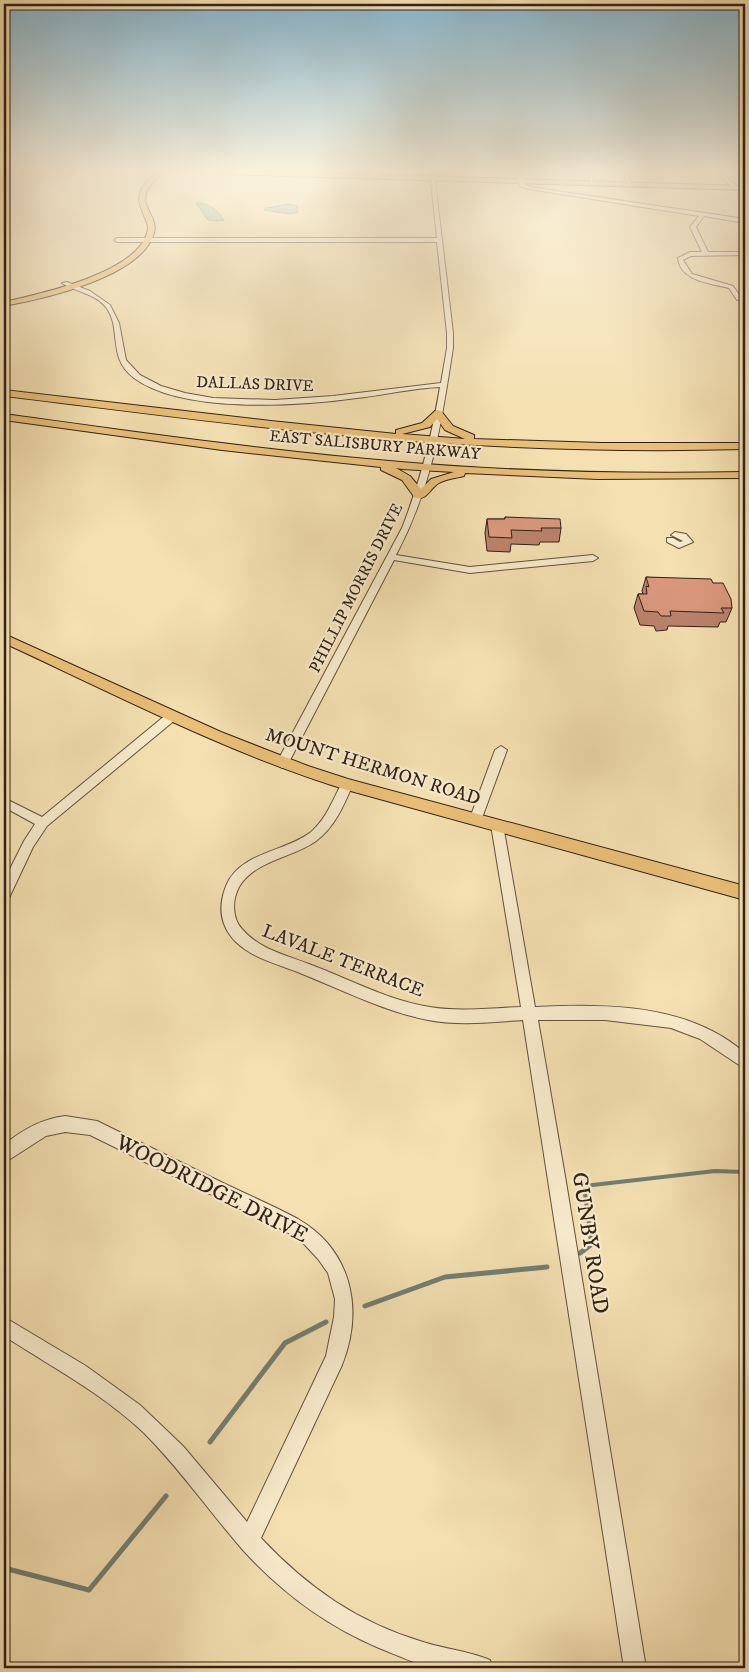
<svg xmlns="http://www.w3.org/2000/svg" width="749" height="1672" viewBox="0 0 749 1672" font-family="'IM FELL DW Pica',serif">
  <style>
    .water { fill: #9cbdaf; stroke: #717f73 }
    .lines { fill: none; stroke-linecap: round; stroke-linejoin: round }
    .stream-far1 { stroke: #717f73; stroke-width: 4 }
    .stream { stroke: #717f73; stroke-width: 5 }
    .minor-casing { stroke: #62513f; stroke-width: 2 }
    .major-casing { stroke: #312119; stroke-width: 2 }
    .minor { fill: #f8ebcc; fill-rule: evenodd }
    .major { fill: #eac078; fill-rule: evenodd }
    .wall { fill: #bb836c; stroke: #312119 }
    .building { fill: #da987d; stroke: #312119 }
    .labels { text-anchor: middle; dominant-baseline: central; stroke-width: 4.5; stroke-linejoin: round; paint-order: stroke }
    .far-street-label { font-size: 16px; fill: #312119; stroke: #f8ebcc }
    .street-label { font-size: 19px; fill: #312119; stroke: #f8ebcc }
    .near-street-label { font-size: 22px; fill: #312119; stroke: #f8ebcc }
  </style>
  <rect width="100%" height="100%" fill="#f4e0b1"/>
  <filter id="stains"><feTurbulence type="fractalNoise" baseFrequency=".004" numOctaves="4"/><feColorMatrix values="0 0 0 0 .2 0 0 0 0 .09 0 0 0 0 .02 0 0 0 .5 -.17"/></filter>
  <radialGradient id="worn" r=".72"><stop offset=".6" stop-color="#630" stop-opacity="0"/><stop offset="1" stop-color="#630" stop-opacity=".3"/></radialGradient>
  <g class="water">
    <path d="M 196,203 C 207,202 219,211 224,220 L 216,221 L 208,220 Z"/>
    <path d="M 289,204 L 297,206 L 298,212 L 290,214 L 264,210 L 267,208 Z"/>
  </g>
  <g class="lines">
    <path class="stream-far1" d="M 591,1240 L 584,1186 L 715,1171 L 745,1172"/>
    <g class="stream">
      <path d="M 580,1253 L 592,1244 L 591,1238"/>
      <path d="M 365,1306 L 445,1277 L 547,1267"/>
      <path d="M 210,1442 L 285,1343 L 326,1322"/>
      <path d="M 4,1568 L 89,1590 L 166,1496"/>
    </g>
    <g class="minor-casing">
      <g id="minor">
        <path d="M 430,172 L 434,172 L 453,333 L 453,348 C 441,424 433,485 396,555 L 470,567 L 593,555 L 598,558 L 593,561 L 470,573 L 394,560 L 288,764 L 282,768 L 276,764 L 402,528 C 420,482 432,436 440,387 C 412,388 385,395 357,398 C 299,406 182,414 134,378 C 106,357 123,328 105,306 C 94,293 75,292 62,283 L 67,282 L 90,291 L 110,305 L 119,323 L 126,360 L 140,375 L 161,386 L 185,393 L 213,398 L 275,400 L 333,396 L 441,383 L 447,348 L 447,333 L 437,242 L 117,242 L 114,240 L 117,238 L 437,238 Z"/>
        <path d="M 516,172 L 520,172 L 524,184 L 530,187 L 745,219 L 745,223 L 704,216 L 696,227 L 708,252 L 740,252 L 742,255 L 691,256 L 683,260 L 692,274 L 733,286 L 742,299 L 737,300 L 729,288 C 710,283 680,281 678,258 L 690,252 L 702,252 L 690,227 L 699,216 L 529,189 L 520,186 Z"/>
        <path d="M 589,172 L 593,172 L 594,185 L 590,184 Z"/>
        <path d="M 624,172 L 628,172 L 632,186 L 628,185 Z"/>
        <path d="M 715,172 L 720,172 L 738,187 L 738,189 L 734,189 Z"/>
        <path d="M 675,532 L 686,534 L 693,542 L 679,548 L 667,542 L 667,538 L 673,538 L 680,542 L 683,541 L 671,535 Z"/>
        <path d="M 171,713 L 175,714 L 177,717 L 175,720 L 47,826 L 33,847 L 9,898 L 4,899 L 4,881 L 24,841 L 35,824 L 4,807 L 4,798 L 42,817 L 167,714 Z"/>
        <path d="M 501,746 L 507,750 L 482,818 L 480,821 L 472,821 L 470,818 L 495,750 Z"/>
        <path d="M 347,780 L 353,784 C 344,805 335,827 316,841 C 293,858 255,860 239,887 C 232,900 232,918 242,929 C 259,949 285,955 309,964 C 349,979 387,1000 430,1007 C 460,1012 490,1008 521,1007 L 491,825 L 493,822 L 501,822 L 503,825 L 535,1007 C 607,1004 687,1003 745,1053 L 745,1069 L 700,1039 L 671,1028 L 605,1020 L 538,1020 L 566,1182 L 646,1668 L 624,1668 L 523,1020 C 491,1022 460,1026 428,1020 C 383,1011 342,990 300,973 C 278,964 254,959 236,942 C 220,926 218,906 226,886 C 240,852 285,852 311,832 C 327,818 333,799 343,781 Z"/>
        <path d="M 65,1116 L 97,1121 C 139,1142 181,1162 223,1183 C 248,1195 274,1206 298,1219 C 352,1250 364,1310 342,1365 L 261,1538 C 308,1588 357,1622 423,1642 C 445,1649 469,1651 490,1660 L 493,1668 C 475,1668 454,1671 436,1668 C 417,1665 397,1655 379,1648 C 325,1625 281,1592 242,1549 C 209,1511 180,1469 144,1433 C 103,1394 52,1367 4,1336 L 4,1317 L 86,1366 L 140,1405 L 183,1446 L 247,1522 L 326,1356 L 334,1317 L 335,1299 L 328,1273 L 318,1259 L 305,1245 L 287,1232 L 90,1135 L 65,1132 L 46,1136 L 4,1163 L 4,1145 C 22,1130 41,1119 65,1116 Z"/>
      </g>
    </g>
    <g class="major-casing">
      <g id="major">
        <path d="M 156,172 L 163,172 C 158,178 151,183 148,189 C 138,206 159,217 154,233 C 142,277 43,299 4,306 L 4,302 C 40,294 136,273 147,233 C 149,228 147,222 145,218 C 134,194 139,190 156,172 Z"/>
        <path d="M 218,172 L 289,172 L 745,186 L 745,190 L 221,174 Z"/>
        <path d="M 4,390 L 271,421 L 396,434 L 396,430 L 422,423 L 435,411 L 438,410 L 441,411 L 453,426 L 474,435 L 474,439 L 601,443 L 745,443 L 745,449 C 633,452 521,449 409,441 C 274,431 139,412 4,396 ZM 437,419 L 445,430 L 465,439 L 402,434 L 430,427 Z"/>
        <path d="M 4,414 C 136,432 268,451 401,462 C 516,472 630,474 745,472 L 745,478 L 598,479 L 465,473 L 464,476 C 456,478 446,479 439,483 C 430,488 427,501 415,498 L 402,480 L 381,470 L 381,467 L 222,450 L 4,420 ZM 396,468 L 402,469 L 454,472 L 431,479 L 421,489 L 410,476 Z"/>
        <path d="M 4,634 L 221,732 L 308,766 L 348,779 L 745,886 L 745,900 L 347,790 C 227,753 117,695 4,643 Z"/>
      </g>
    </g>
    <use href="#minor" class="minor"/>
    <use href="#major" class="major"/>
  </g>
  <g class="wall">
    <path d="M 505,517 L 561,528 L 559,542 L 540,542 L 539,545 L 511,544 L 510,552 L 487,551 L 485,533 L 487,519 L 505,519 Z"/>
    <path d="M 646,577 L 713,583 L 732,608 L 726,622 L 720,622 L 718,627 L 668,626 L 667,630 L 656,631 L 654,626 L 640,625 L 634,608 L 638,594 L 643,594 L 642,591 Z"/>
  </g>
  <g class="building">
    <path d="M 505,517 L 560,519 L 561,528 L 541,528 L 542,531 L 511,530 L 512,538 L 489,537 L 487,519 L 505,519 Z"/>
    <path d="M 646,577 L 711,579 L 713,583 L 723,583 L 731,599 L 732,608 L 721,608 L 724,613 L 670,611 L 671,616 L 661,616 L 658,612 L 644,611 L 638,594 L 647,594 L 646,586 L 649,587 Z"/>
  </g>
  <linearGradient id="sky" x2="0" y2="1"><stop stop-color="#89b8d1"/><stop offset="0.42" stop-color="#faf1dc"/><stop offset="1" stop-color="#faf1dc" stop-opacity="0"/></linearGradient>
  <rect width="749" height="406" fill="url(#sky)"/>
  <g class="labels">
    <g class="far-street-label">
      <text transform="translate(255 384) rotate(2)">DALLAS DRIVE</text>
      <text transform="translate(375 445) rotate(5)">EAST SALISBURY PARKWAY</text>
      <text transform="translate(356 588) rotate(-63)">PHILLIP MORRIS DRIVE</text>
    </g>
    <g class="street-label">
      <text transform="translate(373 767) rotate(17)">MOUNT HERMON ROAD</text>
      <text transform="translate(343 961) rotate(21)">LAVALE TERRACE</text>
    </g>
    <g class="near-street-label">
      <text transform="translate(212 1189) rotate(27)">WOODRIDGE DRIVE</text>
      <text transform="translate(590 1243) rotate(81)">GUNBY ROAD</text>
    </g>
  </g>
  <rect width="749" height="1672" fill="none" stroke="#f4e0b1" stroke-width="20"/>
  <rect x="5" y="5" width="739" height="1662" fill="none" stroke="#312119" stroke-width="2.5"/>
  <rect x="10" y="10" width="729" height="1652" fill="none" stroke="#312119"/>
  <rect width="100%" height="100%" filter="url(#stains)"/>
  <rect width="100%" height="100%" fill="url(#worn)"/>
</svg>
